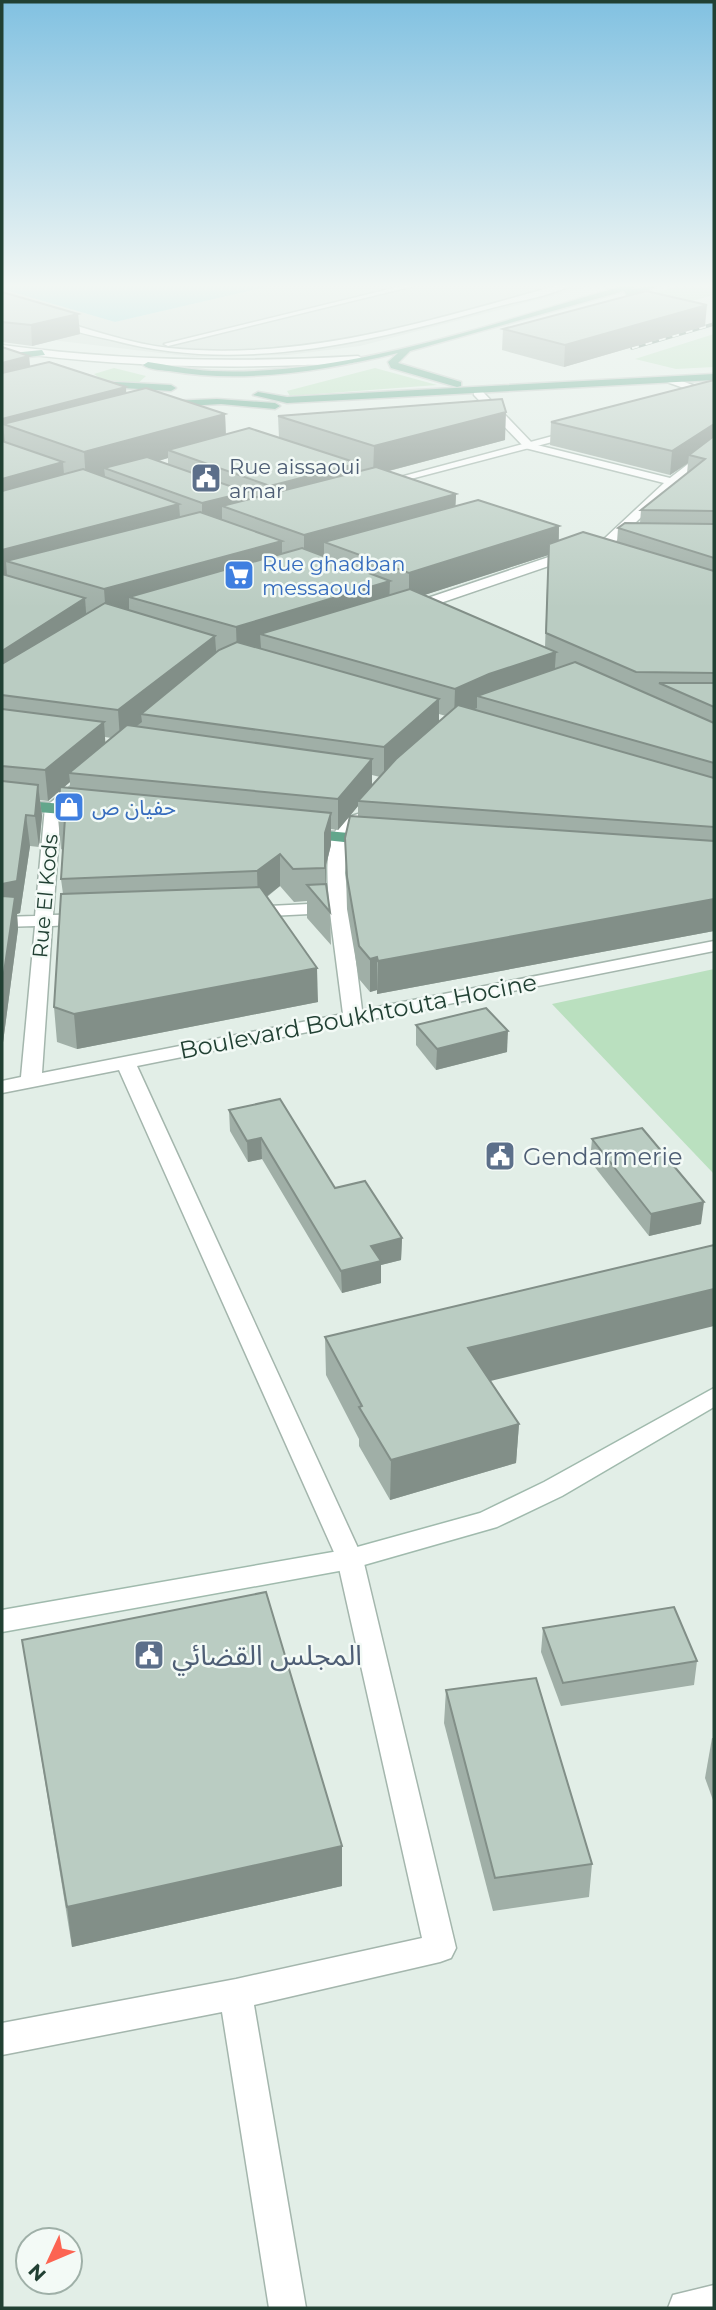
<svg xmlns="http://www.w3.org/2000/svg" width="716" height="2310" viewBox="0 0 716 2310" font-family="Montserrat,'Noto Sans Arabic',sans-serif">
  <style>
    .built { fill: #d0ded6 }
    .green { fill: #bae0bf }
    .water { fill: #86d5d7 }
    .lines { fill: none; stroke-linecap: round; stroke-linejoin: round }
    .service-casing { stroke: #a4b6ad; stroke-width: 3 }
    .minor-casing { stroke: #a4b6ad; stroke-width: 3 }
    .tertiary-casing { stroke: #a4b6ad; stroke-width: 3 }
    .secondary-casing { stroke: #a0baad; stroke-width: 3 }
    .primary-casing { stroke: #c1cac6; stroke-width: 3 }
    .service { fill: #fff; fill-rule: evenodd }
    .minor { fill: #fff; fill-rule: evenodd }
    .tertiary { fill: #fff; fill-rule: evenodd }
    .secondary { fill: #fff; fill-rule: evenodd }
    .primary { fill: #63a68c; fill-rule: evenodd }
    .rail-casing { stroke: #5b7c6e; stroke-width: 3.5 }
    .rail { stroke: #f3faf6; stroke-width: 2.5; stroke-dasharray: 7; stroke-linecap: butt }
    .wall { fill: #a0afa7; fill-rule: evenodd }
    .shaded-wall { fill: #828f88 }
    .building { fill: #baccc2; stroke: #828f88; stroke-width: 2 }
    .labels { text-anchor: middle; dominant-baseline: central; stroke-width: 5; stroke-linejoin: round; paint-order: stroke }
    .far-service-label { font-size: 21px; fill: #4e5e75; stroke: #f3faf6; text-anchor: start }
    .far-shop-label { font-size: 21px; fill: #366cbe; stroke: #f3faf6; text-anchor: start }
    .far-street-label { font-size: 21px; fill: #214033; stroke: #f3faf6 }
    .street-label { font-size: 24px; fill: #214033; stroke: #f3faf6 }
    .service-label { font-size: 24px; fill: #4e5e75; stroke: #f3faf6; text-anchor: start }
    .near-service-label { font-size: 28px; fill: #4e5e75; stroke: #f3faf6; text-anchor: start }
  </style>
  <rect width="100%" height="100%" fill="#e2eee7"/>
  <path class="built" d="M 279,284 L 598,284 L 360,346 L 288,355 L 193,357 L 2,334 L 2,289 L 115,322 Z"/>
  <g class="green">
    <path d="M 685,284 L 714,284 L 714,295 L 665,308 L 629,300 Z"/>
    <path d="M 714,334 L 714,367 L 676,369 L 635,359 Z"/>
    <path d="M 114,368 L 146,376 L 137,384 C 121,385 107,384 94,374 Z"/>
    <path d="M 375,368 L 437,385 L 290,396 L 287,391 Z"/>
    <path d="M 714,969 L 714,1174 L 552,1004 Z"/>
  </g>
  <path class="water" d="M 2,284 L 279,284 L 115,322 L 2,289 Z"/>
  <g class="lines">
    <g class="service-casing">
      <g id="service">
        <path d="M 410,284 L 422,284 L 168,346 L 164,344 Z"/>
        <path d="M 563,284 L 574,284 C 549,297 515,301 488,309 C 365,343 238,374 112,340 C 94,336 72,332 57,323 L 60,321 C 96,331 132,344 169,348 C 304,362 434,319 563,284 Z"/>
      </g>
    </g>
    <g class="minor-casing">
      <g id="minor">
        <path d="M 671,377 L 714,393 L 714,399 L 667,382 Z"/>
        <path d="M 474,391 L 482,391 L 533,444 L 670,478 L 710,447 L 714,446 L 714,454 L 676,484 L 613,544 L 414,612 L 404,612 L 404,606 L 605,538 L 664,483 L 525,448 L 474,395 Z"/>
        <path d="M 80,779 L 88,784 L 61,808 L 53,915 L 87,914 L 96,919 L 87,924 L 52,926 L 42,1073 L 343,1014 L 330,913 L 249,917 L 240,912 L 249,907 L 329,903 C 327,875 321,823 358,814 L 366,819 L 348,839 L 345,873 L 362,1010 L 714,941 L 714,951 L 137,1066 L 363,1559 L 456,1948 L 451,1958 L 440,1962 L 254,2005 L 306,2308 L 269,2308 L 222,2012 L 2,2055 L 2,2023 L 236,1979 L 422,1938 L 337,1559 L 119,1070 L 2,1093 L 2,1081 L 21,1077 L 35,926 L 2,927 L 2,917 L 35,916 L 45,807 Z"/>
      </g>
    </g>
    <g class="tertiary-casing">
      <g id="tertiary">
        <path d="M 2,345 C 121,361 238,363 358,356 L 363,359 C 350,367 321,364 305,365 C 203,369 103,365 2,351 Z"/>
        <path d="M 575,430 L 579,431 L 579,435 L 380,487 L 374,484 Z"/>
        <path d="M 714,2285 L 714,2308 L 668,2308 L 673,2295 Z"/>
      </g>
    </g>
    <g class="secondary-casing">
      <path id="secondary" d="M 714,1388 L 714,1407 L 562,1496 L 497,1527 L 350,1569 L 2,1632 L 2,1610 L 350,1549 L 480,1513 L 544,1482 Z"/>
    </g>
    <g class="primary-casing">
      <g id="primary">
        <path d="M 630,284 L 644,284 L 631,289 L 666,284 L 627,296 L 624,291 L 410,351 L 398,363 L 461,382 L 461,386 L 457,387 L 391,368 L 388,362 L 398,353 C 324,371 244,384 169,371 C 160,370 150,370 143,365 L 148,362 C 169,365 190,370 212,371 C 350,377 498,321 630,284 Z"/>
        <path d="M 42,350 L 45,355 L 2,360 L 2,354 Z"/>
        <path d="M 714,374 L 714,380 L 287,403 L 253,395 L 258,392 L 287,397 Z"/>
        <path d="M 96,381 L 171,385 L 176,388 L 171,391 L 92,386 L 91,384 Z"/>
        <path d="M 217,399 L 275,403 L 280,406 L 275,409 L 221,404 L 170,407 L 165,404 L 170,401 Z"/>
        <path d="M 2,799 L 87,806 L 95,811 L 87,816 L 2,809 Z"/>
        <path d="M 303,829 L 372,835 L 380,840 L 372,845 L 297,837 L 295,834 Z"/>
      </g>
    </g>
    <use href="#service" class="service"/>
    <use href="#minor" class="minor"/>
    <use href="#tertiary" class="tertiary"/>
    <use href="#secondary" class="secondary"/>
    <use href="#primary" class="primary"/>
    <g class="rail-casing">
      <path id="rail" d="M 632,348 L 714,324"/>
    </g>
    <use href="#rail" class="rail"/>
  </g>
  <g class="wall">
    <path d="M 2,292 L 78,314 L 80,334 L 32,346 L 2,342 L 2,345 Z"/>
    <path d="M 705,326 L 564,367 L 502,350 L 503,329 Z"/>
    <path d="M 2,347 L 29,356 L 30,367 L 126,387 L 126,393 L 225,414 L 226,435 L 279,438 L 278,416 L 505,440 L 389,471 L 456,494 L 455,506 L 559,526 L 559,540 L 617,542 L 618,528 L 640,523 L 641,510 L 687,473 L 688,463 L 670,475 L 550,445 L 551,422 L 714,380 L 714,931 L 377,994 L 377,990 L 370,992 L 359,979 L 347,909 L 345,838 L 350,816 L 338,830 L 331,829 L 331,845 L 326,865 L 326,884 L 330,912 L 331,945 L 307,918 L 307,901 L 294,902 L 280,886 L 267,897 L 318,1002 L 77,1049 L 57,1042 L 54,1007 L 63,894 L 61,879 L 63,850 L 61,849 L 58,818 L 60,791 L 48,801 L 40,800 L 42,816 L 39,847 L 30,846 L 20,913 L 17,914 L 18,929 L 2,1050 ZM 168,458 L 168,464 L 159,461 ZM 548,555 L 545,648 L 424,595 ZM 439,714 L 446,716 L 439,722 ZM 105,737 L 111,738 L 105,743 ZM 372,775 L 380,777 L 372,786 ZM 70,782 L 70,788 L 64,787 ZM 358,806 L 358,816 L 350,816 Z"/>
    <path d="M 416,1025 L 507,1052 L 436,1070 L 416,1045 Z"/>
    <path d="M 229,1110 L 402,1238 L 401,1260 L 381,1265 L 381,1283 L 342,1293 L 262,1159 L 248,1162 L 230,1131 Z"/>
    <path d="M 592,1139 L 701,1224 L 649,1236 L 590,1161 Z"/>
    <path d="M 325,1337 L 490,1382 L 519,1424 L 516,1463 L 390,1500 L 359,1446 L 359,1439 L 326,1375 Z"/>
    <path d="M 543,1628 L 697,1661 L 694,1685 L 561,1706 L 541,1652 Z"/>
    <path d="M 22,1640 L 342,1886 L 72,1947 Z"/>
    <path d="M 446,1690 L 592,1864 L 589,1897 L 493,1911 L 444,1723 Z"/>
    <path d="M 712,1738 L 714,1738 L 714,1803 L 705,1778 Z"/>
  </g>
  <g class="shaded-wall">
    <path d="M 707,305 L 705,326 L 564,367 L 565,345 Z"/>
    <path d="M 78,314 L 80,334 L 32,346 L 31,325 Z"/>
    <path d="M 29,356 L 31,378 L 2,385 L 2,363 Z"/>
    <path d="M 126,387 L 127,409 L 3,424 L 5,442 L 2,443 L 2,419 Z"/>
    <path d="M 506,412 L 505,440 L 373,475 L 374,446 Z"/>
    <path d="M 225,414 L 226,442 L 168,450 L 168,458 L 117,473 L 104,468 L 105,476 L 86,481 L 84,452 Z"/>
    <path d="M 714,424 L 714,445 L 689,455 L 688,463 L 670,475 L 672,451 Z"/>
    <path d="M 351,461 L 351,465 L 355,464 L 355,484 L 271,506 L 270,486 Z"/>
    <path d="M 63,462 L 65,487 L 2,504 L 2,479 Z"/>
    <path d="M 247,492 L 247,512 L 222,506 L 222,519 L 202,524 L 202,503 Z"/>
    <path d="M 456,494 L 455,519 L 324,542 L 324,556 L 304,561 L 304,535 Z"/>
    <path d="M 179,504 L 181,530 L 6,561 L 7,576 L 2,577 L 2,550 Z"/>
    <path d="M 559,526 L 558,552 L 409,600 L 409,573 Z"/>
    <path d="M 282,541 L 282,568 L 129,597 L 129,610 L 106,616 L 104,589 Z"/>
    <path d="M 390,581 L 389,608 L 260,634 L 261,648 L 237,655 L 236,627 Z"/>
    <path d="M 85,598 L 87,625 L 2,681 L 2,651 Z"/>
    <path d="M 215,636 L 217,664 L 141,714 L 142,722 L 120,739 L 118,710 Z"/>
    <path d="M 556,652 L 554,681 L 477,696 L 477,708 L 454,718 L 455,689 L 489,674 Z"/>
    <path d="M 439,699 L 439,728 L 384,777 L 384,747 Z"/>
    <path d="M 104,722 L 106,752 L 69,773 L 70,782 L 48,801 L 45,770 Z"/>
    <path d="M 372,759 L 372,790 L 358,801 L 358,806 L 338,830 L 338,799 Z"/>
    <path d="M 38,785 L 42,816 L 39,847 L 35,816 Z"/>
    <path d="M 331,813 L 331,845 L 326,865 L 325,900 L 325,833 Z"/>
    <path d="M 26,815 L 30,846 L 20,913 L 17,914 L 18,929 L 2,1050 L 2,884 Z"/>
    <path d="M 280,854 L 280,886 L 258,903 L 257,871 Z"/>
    <path d="M 714,899 L 714,931 L 377,994 L 378,961 Z"/>
    <path d="M 377,957 L 377,990 L 370,992 L 370,959 Z"/>
    <path d="M 317,968 L 318,1002 L 77,1049 L 74,1014 Z"/>
    <path d="M 508,1031 L 507,1052 L 436,1070 L 437,1049 Z"/>
    <path d="M 261,1138 L 262,1159 L 248,1162 L 247,1141 Z"/>
    <path d="M 704,1202 L 701,1224 L 649,1236 L 651,1214 Z"/>
    <path d="M 402,1238 L 401,1260 L 381,1265 L 381,1283 L 342,1293 L 341,1271 L 371,1246 Z"/>
    <path d="M 714,1289 L 714,1326 L 466,1387 L 468,1348 Z"/>
    <path d="M 519,1424 L 516,1463 L 390,1500 L 391,1460 Z"/>
    <path d="M 342,1846 L 342,1886 L 72,1947 L 67,1907 Z"/>
  </g>
  <g class="building">
    <path d="M 646,291 L 707,305 L 565,345 L 503,329 Z"/>
    <path d="M 2,292 L 78,314 L 31,325 L 2,322 Z"/>
    <path d="M 2,347 L 29,356 L 2,363 Z"/>
    <path d="M 49,362 L 126,387 L 2,419 L 2,373 Z"/>
    <path d="M 714,380 L 714,424 L 672,451 L 551,422 Z"/>
    <path d="M 146,388 L 225,414 L 84,452 L 3,424 Z"/>
    <path d="M 502,399 L 506,412 L 374,446 L 278,416 Z"/>
    <path d="M 249,428 L 351,461 L 349,461 L 355,464 L 270,486 L 168,450 Z"/>
    <path d="M 714,436 L 714,511 L 641,510 L 705,459 L 689,455 Z"/>
    <path d="M 2,441 L 63,462 L 2,479 Z"/>
    <path d="M 147,457 L 247,492 L 202,503 L 104,468 Z"/>
    <path d="M 376,467 L 456,494 L 304,535 L 222,506 Z"/>
    <path d="M 83,469 L 179,504 L 2,550 L 2,491 Z"/>
    <path d="M 478,500 L 559,526 L 409,573 L 324,542 Z"/>
    <path d="M 200,512 L 282,541 L 104,589 L 6,561 Z"/>
    <path d="M 625,523 L 714,524 L 714,558 L 618,528 Z"/>
    <path d="M 583,532 L 714,571 L 714,673 L 636,672 L 546,633 L 549,544 Z"/>
    <path d="M 302,548 L 390,581 L 236,627 L 129,597 Z"/>
    <path d="M 2,574 L 85,598 L 2,651 Z"/>
    <path d="M 410,589 L 556,652 L 489,674 L 455,689 L 260,634 Z"/>
    <path d="M 105,603 L 215,636 L 118,710 L 2,695 L 2,664 Z"/>
    <path d="M 237,642 L 439,699 L 384,747 L 141,714 L 219,650 Z"/>
    <path d="M 575,662 L 714,723 L 714,763 L 477,696 Z"/>
    <path d="M 659,683 L 714,683 L 714,707 Z"/>
    <path d="M 458,705 L 714,778 L 714,827 L 358,801 L 396,759 Z"/>
    <path d="M 2,709 L 104,722 L 45,770 L 2,766 Z"/>
    <path d="M 127,725 L 372,759 L 338,799 L 69,773 Z"/>
    <path d="M 2,781 L 38,785 L 35,816 L 26,815 L 17,881 L 2,884 Z"/>
    <path d="M 60,787 L 331,813 L 325,833 L 325,868 L 293,869 L 280,854 L 257,871 L 61,879 L 65,818 L 58,818 Z"/>
    <path d="M 350,816 L 714,841 L 714,899 L 378,961 L 377,957 L 370,959 L 359,946 L 347,877 L 345,838 Z"/>
    <path d="M 326,884 L 330,912 L 307,885 Z"/>
    <path d="M 260,887 L 317,968 L 74,1014 L 54,1007 L 61,894 Z"/>
    <path d="M 2,896 L 15,897 L 2,986 Z"/>
    <path d="M 486,1008 L 508,1031 L 437,1049 L 416,1025 Z"/>
    <path d="M 280,1099 L 335,1188 L 365,1181 L 402,1238 L 371,1246 L 381,1261 L 341,1271 L 261,1138 L 247,1141 L 229,1110 Z"/>
    <path d="M 642,1128 L 704,1202 L 651,1214 L 592,1139 Z"/>
    <path d="M 714,1245 L 714,1289 L 468,1348 L 519,1424 L 391,1460 L 359,1407 L 362,1406 L 325,1337 Z"/>
    <path d="M 266,1592 L 342,1846 L 67,1907 L 22,1640 Z"/>
    <path d="M 674,1607 L 697,1661 L 563,1683 L 543,1628 Z"/>
    <path d="M 536,1678 L 592,1864 L 495,1878 L 446,1690 Z"/>
  </g>
  <linearGradient id="sky" x2="0" y2="1"><stop stop-color="#81c1e1"/><stop offset="0.47" stop-color="#f2f7f4"/><stop offset="1" stop-color="#f2f7f4" stop-opacity="0"/></linearGradient>
  <rect width="716" height="608" fill="url(#sky)"/>
  <defs>
    <g id="civic-square" transform="scale(1.575)"><rect x="-9" y="-9" width="18" height="18" rx="4" fill="#5c6f8a" stroke="#f3faf6"/><path d="M-.6-6.5H3V-4.5H.6V-3L4-1V1h2V6H-6V1h2V-1L-.6-3ZM-1.2 2.5V6h2.4V2.5Z" fill="#fff"/></g>
    <g id="supermarket-square" transform="scale(1.575)"><rect x="-9" y="-9" width="18" height="18" rx="4" fill="#3f7fe0" stroke="#f3faf6"/><path d="M-6-5.5h2.5l.6 2H6L4.5 2H-2.5L-4.4-4H-6ZM-1.5 3.2a1.3 1.3 0 1 0 .1 0ZM3 3.2a1.3 1.3 0 1 0 .1 0Z" fill="#fff"/></g>
    <g id="shop-square" transform="scale(1.575)"><rect x="-9" y="-9" width="18" height="18" rx="4" fill="#3f7fe0" stroke="#f3faf6"/><path d="M-5-2.5h2.3a2.7 3.5 0 0 1 5.4 0H5L5.5 6h-11ZM-1.5-2.5h3a1.5 2.3 0 0 0-3 0Z" fill="#fff"/></g>
  </defs>
  <g fill-rule="evenodd">
    <use href="#civic-square" x="206" y="478"/>
    <use href="#supermarket-square" x="239" y="575"/>
    <use href="#shop-square" x="69" y="807"/>
    <use href="#civic-square" x="500" y="1156"/>
    <use href="#civic-square" x="149" y="1655"/>
  </g>
  <g class="labels">
    <g class="far-service-label">
      <text x="229" y="466">Rue aissaoui<tspan x="229" dy="24">amar</tspan></text>
    </g>
    <g class="far-shop-label">
      <text x="262" y="563">Rue ghadban<tspan x="262" dy="24">messaoud</tspan></text>
      <text x="92" y="807">حفيان ص</text>
    </g>
    <g class="far-street-label">
      <text transform="translate(45 896) rotate(-85)">Rue El Kods</text>
    </g>
    <g class="street-label">
      <text transform="translate(358 1016) rotate(-11)">Boulevard Boukhtouta Hocine</text>
    </g>
    <g class="service-label">
      <text x="523" y="1156">Gendarmerie</text>
    </g>
    <g class="near-service-label">
      <text x="172" y="1655">المجلس القضائي</text>
    </g>
  </g>
  <rect width="716" height="2310" fill="none" stroke="#214033" stroke-width="7"/>
  <g transform="translate(49 2261) rotate(226)"><circle r="33" fill="#f3faf6" stroke="#9fb0a8" stroke-width="2"/>
  <path d="M0-5L12 26L0 18L-12 26Z" fill="#fc6452"/>
  <text y="-10" font-size="19" font-weight="bold" text-anchor="middle" fill="#214033">N</text>
  </g>
</svg>
